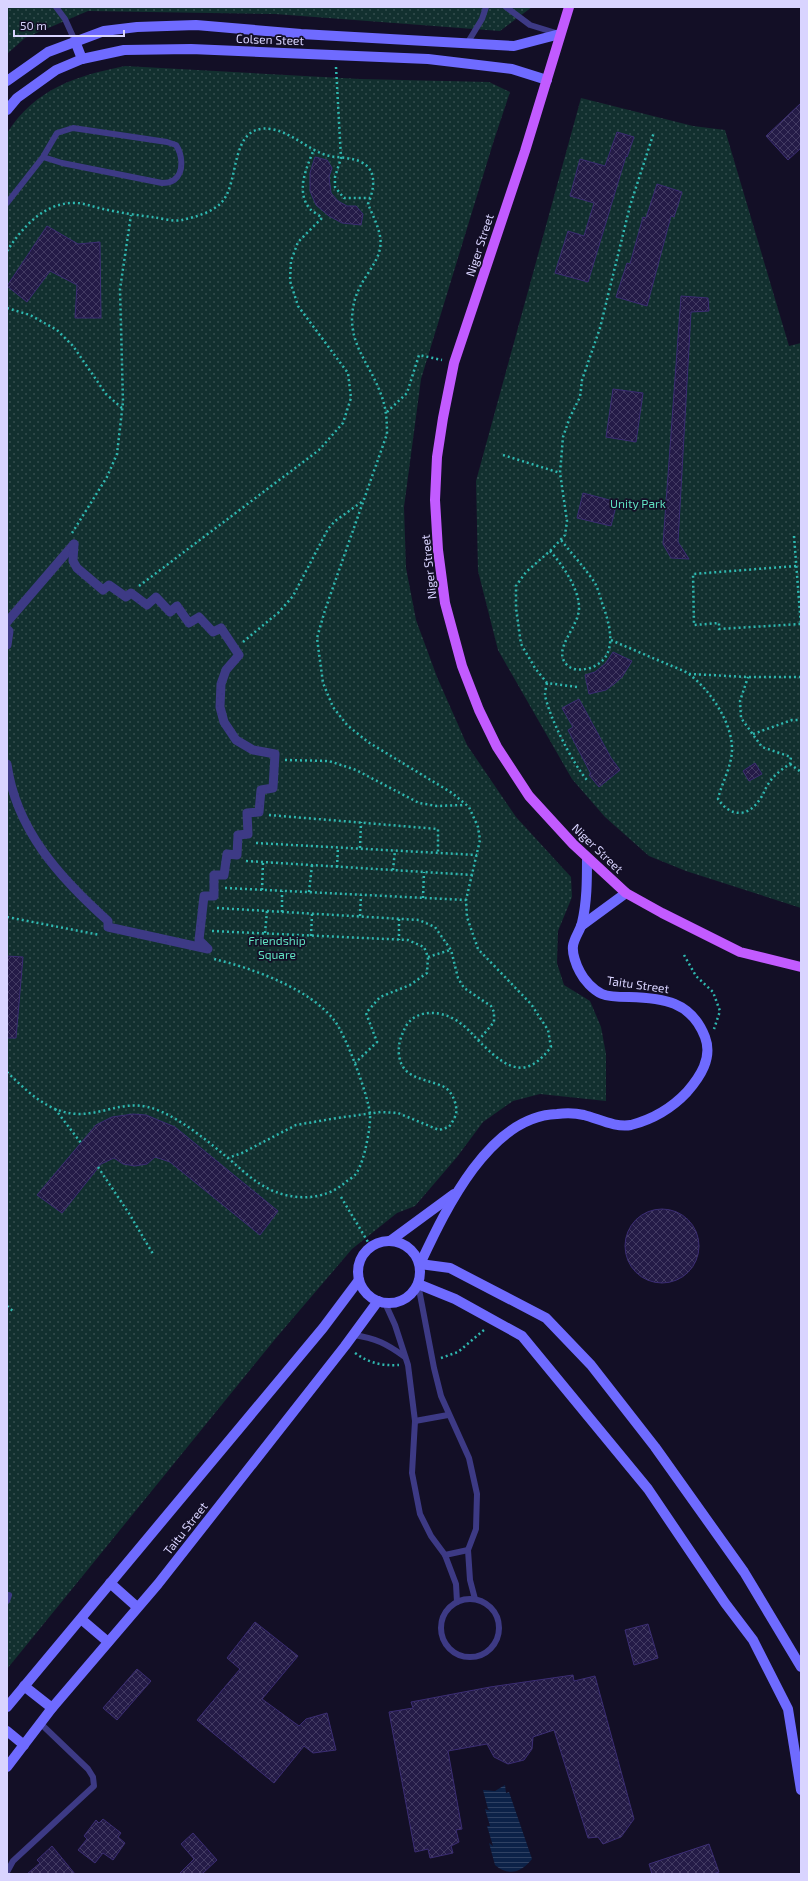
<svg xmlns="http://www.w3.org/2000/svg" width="808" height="1881" viewBox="0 0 808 1881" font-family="'Exo 2',sans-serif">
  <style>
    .park { fill: url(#park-dots) }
    .water { fill: url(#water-rules) }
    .building { fill: url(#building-cross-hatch); stroke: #3b2d73 }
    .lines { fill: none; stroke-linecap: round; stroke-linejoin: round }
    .path { stroke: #2fb8b0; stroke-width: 2.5; stroke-dasharray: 2 3; stroke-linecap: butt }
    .service { stroke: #3d3a85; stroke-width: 6 }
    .pedestrian { stroke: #3d3a85; stroke-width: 9 }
    .secondary { stroke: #6f6bff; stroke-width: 10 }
    .primary { stroke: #c25bff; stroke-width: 10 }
    .labels { text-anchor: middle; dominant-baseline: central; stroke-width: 3.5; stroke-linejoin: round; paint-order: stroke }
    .street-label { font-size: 12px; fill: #d9d4ff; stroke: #130f26 }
    .park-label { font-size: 12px; fill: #5fe0c0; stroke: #130f26 }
  </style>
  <defs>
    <pattern id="park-dots" width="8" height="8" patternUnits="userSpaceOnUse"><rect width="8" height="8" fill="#12302f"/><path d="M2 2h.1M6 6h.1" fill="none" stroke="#344d4e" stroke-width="1.8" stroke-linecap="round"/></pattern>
    <pattern id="water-rules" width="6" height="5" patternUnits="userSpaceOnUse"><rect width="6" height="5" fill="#0c2248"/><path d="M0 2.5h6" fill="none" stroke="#2f4163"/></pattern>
    <pattern id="building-cross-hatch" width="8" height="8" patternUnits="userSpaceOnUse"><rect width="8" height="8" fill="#241b47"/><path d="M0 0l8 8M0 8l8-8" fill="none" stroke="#433b63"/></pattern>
  </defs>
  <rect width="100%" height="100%" fill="#130f26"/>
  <g class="park">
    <path d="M 7,7 L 532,7 L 500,31 L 275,14 L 88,11 L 25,38 L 7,54 Z"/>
    <path d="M 125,66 L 360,79 L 489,82 L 510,92 L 494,140 L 421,379 L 404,507 L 406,568 L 416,620 L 437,677 L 467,745 L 516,817 L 571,877 L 572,897 L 558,931 L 557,963 L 564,985 L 590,1001 L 601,1027 L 606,1054 L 606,1101 L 540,1094 L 513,1101 L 483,1122 L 457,1157 L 415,1206 L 397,1213 L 352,1249 L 276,1338 L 7,1669 L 7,133 C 36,88 76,76 125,66 Z"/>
    <path d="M 581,98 L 693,126 L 725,130 L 789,346 L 801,343 L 801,908 L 686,871 L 649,856 L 605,817 L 572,779 L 498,650 L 478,571 L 476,481 Z"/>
  </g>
  <path class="water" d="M 505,1785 L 506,1793 L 509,1792 L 532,1859 C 522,1872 509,1877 495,1865 L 489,1843 L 493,1846 L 487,1826 L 490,1826 L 485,1809 L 491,1811 L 488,1809 L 483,1790 L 495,1791 Z"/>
  <g class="building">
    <path d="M 801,103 L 801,148 L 788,160 L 766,136 Z"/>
    <path d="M 617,132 L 634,137 L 627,157 L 626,156 L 588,282 L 555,273 L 568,231 L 584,236 L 594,203 L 570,196 L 580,159 L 605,166 Z"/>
    <path d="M 315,157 L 327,160 L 332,168 L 329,177 L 331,193 L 338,201 L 347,206 L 356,206 L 363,214 L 361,225 L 342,223 L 329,216 L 316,205 L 310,191 L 310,173 Z"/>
    <path d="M 657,184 L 682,192 L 674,217 L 671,216 L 647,306 L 616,297 L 627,263 L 630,264 L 643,217 L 646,218 Z"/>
    <path d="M 47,226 L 78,244 L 100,242 L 101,318 L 75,318 L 77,285 L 50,271 L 27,302 L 7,286 Z"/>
    <path d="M 681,296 L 708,298 L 709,311 L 691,312 L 678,542 L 689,559 L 671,558 L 663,544 Z"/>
    <path d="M 613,389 L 643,393 L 636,442 L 606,437 Z"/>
    <path d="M 583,493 L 617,502 L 611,526 L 577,518 Z"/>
    <path d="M 613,652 L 632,661 L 622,677 L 614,684 L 606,690 L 589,694 L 585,675 L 595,672 L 606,663 Z"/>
    <path d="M 579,699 L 611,758 L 620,770 L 599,787 L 589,775 L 591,774 L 568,730 L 573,727 L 562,708 Z"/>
    <path d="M 755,763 L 762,774 L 749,781 L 743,771 Z"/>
    <path d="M 7,956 L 23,957 L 16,1038 L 7,1038 Z"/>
    <path d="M 133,1114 L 146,1115 L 175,1127 L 278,1211 L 260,1235 L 170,1162 L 155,1157 L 147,1164 L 135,1166 L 123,1164 L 114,1158 L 101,1164 L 62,1213 L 37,1195 L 96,1125 L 112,1117 Z"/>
    <circle cx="662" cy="1246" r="37"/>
    <path d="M 255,1622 L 298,1656 L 262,1699 L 299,1726 L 306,1719 L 327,1713 L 336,1750 L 313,1753 L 304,1746 L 274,1783 L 197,1720 L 240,1669 L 227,1658 Z"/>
    <path d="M 648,1624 L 658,1658 L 634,1665 L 625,1630 Z"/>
    <path d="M 137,1669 L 151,1681 L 117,1720 L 103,1708 Z"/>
    <path d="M 573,1675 L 574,1681 L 595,1676 L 634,1819 L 621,1837 L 603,1844 L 598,1837 L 588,1838 L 554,1730 L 533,1737 L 532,1749 L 524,1760 L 508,1764 L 494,1757 L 487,1744 L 448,1751 L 462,1829 L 456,1830 L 459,1842 L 451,1846 L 453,1853 L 430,1858 L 428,1849 L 415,1852 L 389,1712 L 413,1708 L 411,1702 L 490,1687 Z"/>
    <path d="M 103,1819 L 121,1833 L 118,1837 L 125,1843 L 113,1860 L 103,1853 L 95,1863 L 78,1850 L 87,1839 L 84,1836 L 96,1820 L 99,1823 Z"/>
    <path d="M 193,1833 L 217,1860 L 202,1874 L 179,1874 L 194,1859 L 181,1844 Z"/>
    <path d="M 709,1844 L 719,1872 L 713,1874 L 652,1874 L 649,1864 Z"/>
    <path d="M 52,1846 L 75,1874 L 27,1874 L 40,1863 L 37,1860 Z"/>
  </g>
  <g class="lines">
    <g class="path">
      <path d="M 336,67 L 341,158 L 335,177 L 335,187 L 344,198 L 370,198"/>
      <path d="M 7,251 C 22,228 44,202 75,203 C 83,203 91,206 99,208 C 116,212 134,215 152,217 C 161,218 173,222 182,220 C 195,217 211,213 221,203 C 241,183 228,123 271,129 C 290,132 305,147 323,154 C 336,159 349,156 361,162 C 378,170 374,190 368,204 C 372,214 378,225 380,236 C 384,257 367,271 359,289 C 354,299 352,310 352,321 C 353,349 371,367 380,392 C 386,406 387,419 387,434 L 325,610 L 317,638 L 323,683 L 333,707 L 347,725 L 368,742 L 452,793 L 469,807 L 478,827 L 480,840 L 466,900 L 467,917 L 478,949 L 531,1004 L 548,1030 L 551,1047 C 527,1079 509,1070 484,1046 C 476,1039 469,1029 460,1023 C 445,1011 418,1007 406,1026 C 401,1036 398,1043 399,1055 C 402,1079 424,1078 442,1086 C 451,1089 458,1104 456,1114 C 455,1118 451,1124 449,1127 L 439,1130 L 398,1113 L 381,1112 L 337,1118 L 296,1125 L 242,1153 L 228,1158"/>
      <path d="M 7,308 L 30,315 L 57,330 L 73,346 L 106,394 L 123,409"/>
      <path d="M 387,412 L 407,393 L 419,355 L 442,360"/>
      <path d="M 503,455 L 560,473"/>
      <path d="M 72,533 L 107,477 L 117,454 L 123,402 L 120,289 L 131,215"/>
      <path d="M 794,536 L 801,626"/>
      <path d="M 550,551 C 562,564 579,589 579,607 C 580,627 551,649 567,665 C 573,671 582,670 590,668 C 620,658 610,624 602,603 C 600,596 598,589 595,583 C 585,568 572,554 561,540"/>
      <path d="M 796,566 L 693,574 L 694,625 L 719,623 L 719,629 L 800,624"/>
      <path d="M 139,586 L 319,450 L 343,423 L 351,398 L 348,373 L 298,306 L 290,281 L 291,261 L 298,242 L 322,218 C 319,215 313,212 310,209 C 295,191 307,167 314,149"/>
      <path d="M 611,640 C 629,648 648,656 667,664 C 674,667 683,670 689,674 C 710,690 732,722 732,749 C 732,766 722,782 718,799 C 730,817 748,818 760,799 C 764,794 765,788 769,783 C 774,775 782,769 790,764 L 791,757 L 762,747 L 741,718 L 740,701 L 748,677"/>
      <path d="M 243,642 L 279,612 L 293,596 L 328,529 L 335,521 L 363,501"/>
      <path d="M 689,674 L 748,677 L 801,677"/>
      <path d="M 547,683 C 546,687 545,692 545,695 C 549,717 573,764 587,780"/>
      <path d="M 577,687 L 547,683 L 535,668 L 521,644 L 516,608 L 516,586 L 526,572 L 550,551 L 565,535 L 567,521 L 560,473 L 563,437 L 570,417 L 580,397 L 582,380 L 600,328 L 630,206 L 654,132"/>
      <path d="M 753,734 L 792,720 L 801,720"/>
      <path d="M 285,760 L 329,761 L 356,770 L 419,803 L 437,806 L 464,805"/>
      <path d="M 790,764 L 801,772"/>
      <path d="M 269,815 L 438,829 L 438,853"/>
      <path d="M 256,843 L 477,855"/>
      <path d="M 360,848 L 361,822"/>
      <path d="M 246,861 L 473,875"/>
      <path d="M 337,867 L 338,847"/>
      <path d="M 393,870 L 395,850"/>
      <path d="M 225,888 L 466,900"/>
      <path d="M 262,890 L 263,862"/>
      <path d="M 309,892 L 312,865"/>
      <path d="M 423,898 L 424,872"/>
      <path d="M 217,908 L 419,920 L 435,927 L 451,950 L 458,978 L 464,988 L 491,1006 L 494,1012 L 494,1022 L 478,1041"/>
      <path d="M 282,912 L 282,891"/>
      <path d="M 360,916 L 361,895"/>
      <path d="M 7,917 L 100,935"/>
      <path d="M 399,919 L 399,940"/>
      <path d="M 212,931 L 408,940 L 424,947 L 428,957 L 427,973 L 410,985 L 380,997 L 366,1013 L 377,1042 L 355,1063"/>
      <path d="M 265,933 L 267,911"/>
      <path d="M 311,936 L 312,914"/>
      <path d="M 684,955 L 696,976 L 713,992 L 720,1011 L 714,1029"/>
      <path d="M 428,957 L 450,950"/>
      <path d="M 7,1072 C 27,1091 48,1113 78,1114 C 109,1114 127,1097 160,1111 C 185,1122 209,1142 229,1159 C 248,1175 260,1188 285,1195 C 308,1200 329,1197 347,1181 C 350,1179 355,1176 357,1172 C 364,1162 371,1127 370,1114 C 368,1095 346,1035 334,1020 C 310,989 252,968 214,959"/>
      <path d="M 55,1109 L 81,1143"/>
      <path d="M 98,1167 L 130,1215 L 153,1254"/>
      <path d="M 341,1197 L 371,1247"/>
      <path d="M 7,1306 L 14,1312"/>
      <path d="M 355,1353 C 369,1363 382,1366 399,1365"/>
      <path d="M 441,1358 L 458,1352 L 484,1330"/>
    </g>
    <g class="service">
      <path d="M 56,7 L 65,19 L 75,41"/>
      <path d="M 506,7 L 530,25 L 556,33"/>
      <path d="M 468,42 L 482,19 L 486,7"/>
      <path d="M 7,203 L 43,157 L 57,133 L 73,128 L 167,142 L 176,145 C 182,154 185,172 174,180 C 171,182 166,183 162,183 L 62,163 L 43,157"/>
      <path d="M 418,1284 L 434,1368 L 441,1396 L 469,1458 L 477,1494 L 476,1529 L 468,1550 L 470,1580 L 475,1599"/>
      <path d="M 385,1303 L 395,1325 L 408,1365 L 415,1421 L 412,1473 L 420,1514 L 431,1536 L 445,1555 L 456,1584 L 457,1602"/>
      <path d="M 353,1335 C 376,1338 387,1344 405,1357"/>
      <path d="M 415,1421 L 448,1415"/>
      <path d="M 445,1555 L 468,1550"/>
      <circle cx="470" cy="1628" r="29"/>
      <path d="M 7,1601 L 9,1595"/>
      <path d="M 7,1872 L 13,1861 L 94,1786 L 93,1777 L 88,1769 L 40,1723"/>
    </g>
    <g class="pedestrian">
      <path d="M 7,622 L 74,544"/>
      <path d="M 7,629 L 9,631 L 7,645"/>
      <path d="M 7,764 C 16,830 60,878 108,921 L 108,927 L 208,949 L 199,940 L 204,896 L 214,896 L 214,875 L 224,875 L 227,854 L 237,855 L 238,835 L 248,834 L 247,813 L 259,812 L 261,790 L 273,788 L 275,754 L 253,750 L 236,740 L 224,722 L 220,707 L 221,684 L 226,670 L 239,655 L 221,628 L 213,632 L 199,617 L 189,623 L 177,606 L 170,612 L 156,597 L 147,605 L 131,593 L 126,597 L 109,585 L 103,590 L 77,568 L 73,561 L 74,544"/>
    </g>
    <g class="secondary">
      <path d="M 75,41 L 82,59"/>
      <path d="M 7,81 L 48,52 L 104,31 L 137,27 L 196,25 L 301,34 L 514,46 L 560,34"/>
      <path d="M 7,110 L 17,98 L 56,70 L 82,59 L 124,50 L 191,49 L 428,59 L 512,69 L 547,80"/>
      <path d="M 581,926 L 626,893"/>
      <path d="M 390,1241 L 454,1194"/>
      <circle cx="389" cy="1272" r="31"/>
      <path d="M 420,1264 C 445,1211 489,1116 557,1114 C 566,1113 575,1113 584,1115 C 599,1119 616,1128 631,1125 C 654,1119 671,1109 687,1092 C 700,1077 713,1058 705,1037 C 691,1001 663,998 629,997 C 621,997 609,997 602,994 C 593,990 584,980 580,972 C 576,965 572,953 573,946 C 574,938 580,931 582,923 C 587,902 587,880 587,858"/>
      <path d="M 420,1264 L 450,1268 L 546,1318 L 591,1365 L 655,1447 L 744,1572 L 801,1667"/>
      <path d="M 418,1284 L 455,1299 L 522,1336 L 648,1489 L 725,1603 L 753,1640 L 788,1709 L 801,1790"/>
      <path d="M 110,1583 L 137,1607"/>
      <path d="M 81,1619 L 108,1642"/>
      <path d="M 24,1686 L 52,1708"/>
      <path d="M 7,1707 L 323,1328 L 359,1280"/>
      <path d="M 7,1731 L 24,1745"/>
      <path d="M 7,1767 L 52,1708 L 158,1584 L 345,1346 L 378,1301"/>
    </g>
    <path class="primary" d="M 569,7 L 525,151 L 454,363 L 443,418 L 437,457 L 435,500 L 438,550 L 445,603 L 462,666 L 479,710 L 497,747 L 529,796 L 573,844 L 626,893 L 662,913 L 740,952 L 801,967"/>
  </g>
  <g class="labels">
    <g class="street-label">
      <text transform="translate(270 39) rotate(2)">Colsen Steet</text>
      <text transform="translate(479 245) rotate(-72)">Niger Street</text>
      <text transform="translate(428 567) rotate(-96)">Niger Street</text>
      <text transform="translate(598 848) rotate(44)">Niger Street</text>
      <text transform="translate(638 984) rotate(8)">Taitu Street</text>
      <text transform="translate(185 1528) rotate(-52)">Taitu Street</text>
    </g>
    <g class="park-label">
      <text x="638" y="503">Unity Park</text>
      <text x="277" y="940">Friendship<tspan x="277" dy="14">Square</tspan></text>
    </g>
  </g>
  <rect width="808" height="1881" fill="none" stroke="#d9d4ff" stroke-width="16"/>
  <path d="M14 30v6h110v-6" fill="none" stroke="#d9d4ff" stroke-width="2"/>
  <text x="20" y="30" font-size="12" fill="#d9d4ff" stroke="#130f26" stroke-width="3" paint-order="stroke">50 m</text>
</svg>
